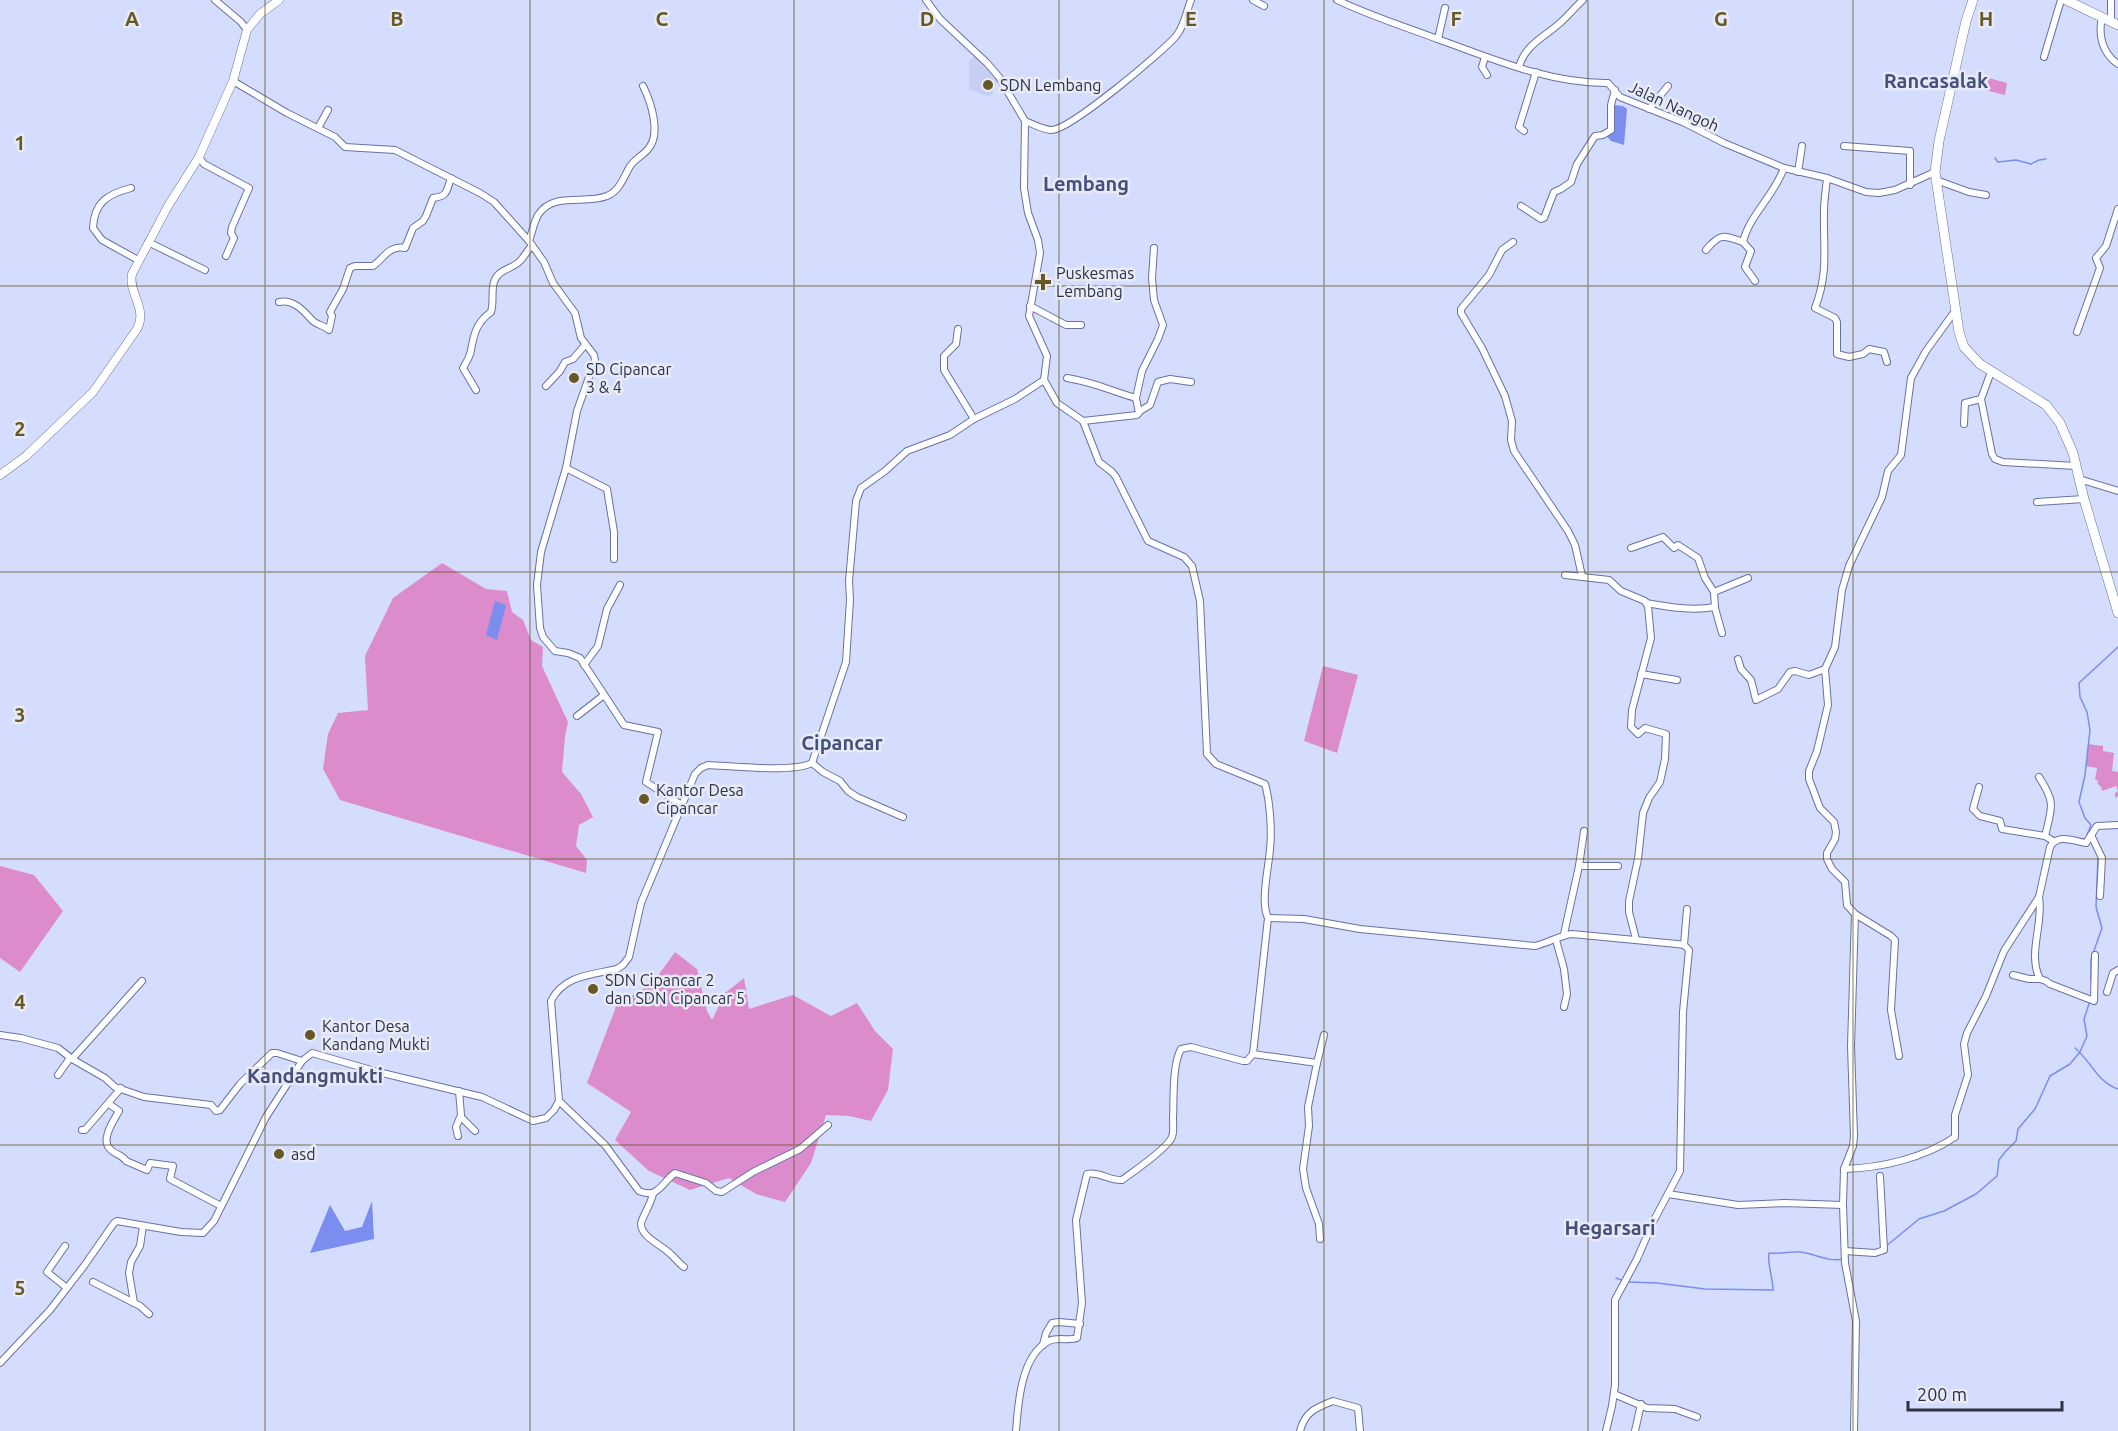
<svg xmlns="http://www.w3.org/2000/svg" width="2118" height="1431" viewBox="0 0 2118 1431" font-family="Ubuntu,sans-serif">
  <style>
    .built { fill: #c6cef3 }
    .green { fill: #dc8ccd }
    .water { fill: #7b8dee }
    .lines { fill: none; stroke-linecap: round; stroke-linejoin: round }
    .stream { stroke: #7b8dee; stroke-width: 1.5 }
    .minor-casing { stroke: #6772a2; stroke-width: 8 }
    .tertiary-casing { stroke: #6772a2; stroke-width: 9 }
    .primary-casing { stroke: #6772a2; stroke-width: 10 }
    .minor { stroke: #fff; stroke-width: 6 }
    .tertiary { stroke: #fff; stroke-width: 8 }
    .primary { stroke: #fff; stroke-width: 9 }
    .grid { fill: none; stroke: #675826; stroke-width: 1.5; stroke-opacity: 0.55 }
    .poi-dot { fill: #675826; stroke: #e8ebf6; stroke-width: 2 }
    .labels { text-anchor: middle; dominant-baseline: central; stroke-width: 5; stroke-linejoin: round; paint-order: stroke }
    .poi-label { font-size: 16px; fill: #2c3146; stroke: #e8ebf6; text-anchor: start }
    .street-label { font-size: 16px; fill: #2c3146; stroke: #e8ebf6 }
    .quarter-label { font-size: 20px; font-weight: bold; fill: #46507d; stroke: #e8ebf6 }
    .grid-label { font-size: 20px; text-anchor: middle; font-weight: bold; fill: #675826; stroke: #e8ebf6; stroke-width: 5; stroke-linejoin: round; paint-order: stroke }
  </style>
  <rect width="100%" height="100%" fill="#d4ddfd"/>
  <path class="built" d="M 977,54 L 998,78 L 991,97 L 969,90 L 969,61 Z"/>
  <g class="green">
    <path d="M 1989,78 L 2007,83 L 2005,95 L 1985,90 Z"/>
    <path d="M 442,563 L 486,589 L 507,591 L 512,612 L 523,620 L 531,640 L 543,647 L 542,666 L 568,722 L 565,737 L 562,772 L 581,794 L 593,817 L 579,825 L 576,846 L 587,860 L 586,873 L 340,800 L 323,769 L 328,734 L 338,713 L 368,710 L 365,656 L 393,598 Z"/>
    <path d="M 1323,666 L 1358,675 L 1337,753 L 1304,741 Z"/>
    <path d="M 2088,744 L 2103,746 L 2103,751 L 2114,753 L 2112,771 L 2118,772 L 2118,796 L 2115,798 L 2115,793 L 2118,791 L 2116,786 L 2102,791 L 2101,787 L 2097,783 L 2098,780 L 2095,780 L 2097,768 L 2086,766 Z"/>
    <path d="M 0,866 L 34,875 L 63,911 L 20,972 L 0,958 Z"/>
    <path d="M 675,952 L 697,969 L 707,1011 L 712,1020 L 725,993 L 744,978 L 749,1009 L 793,995 L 831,1016 L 857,1003 L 875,1031 L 893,1049 L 888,1090 L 871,1121 L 849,1116 L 826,1115 L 811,1163 L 785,1202 L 756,1194 L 729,1178 L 690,1190 L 649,1171 L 615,1140 L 631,1112 L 587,1083 L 617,1004 L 652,984 Z"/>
  </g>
  <g class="water">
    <path d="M 1614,105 L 1623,106 L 1627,109 L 1624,145 L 1611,141 L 1607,136 Z"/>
    <path d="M 495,601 L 506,605 L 497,640 L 486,635 Z"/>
    <path d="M 372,1201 L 374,1239 L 310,1253 L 330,1205 L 345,1231 L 362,1227 Z"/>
  </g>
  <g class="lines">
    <g class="stream">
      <path d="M 1995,158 L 1998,162 L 2016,160 L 2031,164 L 2039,160 L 2046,159"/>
      <path d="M 2087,835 L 2091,825 L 2085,818 L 2079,802 L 2085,775 L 2090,730 L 2087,712 L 2080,697 L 2079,683 L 2118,647"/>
      <path d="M 2091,981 L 2091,959 L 2102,928 L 2096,907 L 2098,858"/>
      <path d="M 2075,1048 C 2091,1061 2097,1082 2118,1089"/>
      <path d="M 1885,1247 L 1919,1219 L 1944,1211 L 1976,1194 L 1997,1176 L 1999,1160 L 2005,1152 L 2016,1141 L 2018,1129 L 2035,1109 L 2050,1076 L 2070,1064 L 2080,1052 L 2087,1036 L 2084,1019 L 2090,1001"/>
      <path d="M 1616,1278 L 1624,1281"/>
      <path d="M 1629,1282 L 1657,1283 L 1705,1289 L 1773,1290 C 1773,1278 1767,1263 1769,1253 C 1778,1254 1785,1252 1794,1252 C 1809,1250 1825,1263 1843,1259"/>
    </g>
    <g class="minor-casing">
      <g id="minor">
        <path d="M 215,0 L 241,22 L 247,30"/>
        <path d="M 1253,0 L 1264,6"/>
        <path d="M 1337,0 C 1370,16 1406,27 1440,40 C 1494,59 1550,84 1608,83 L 1620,97 L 1685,123 L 1724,143 L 1784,168 L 1827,178 L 1866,192 L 1879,193 L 1895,190 L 1935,172"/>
        <path d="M 2102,17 C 2098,35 2102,53 2118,64"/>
        <path d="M 2111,22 L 2111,0"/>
        <path d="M 1438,39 L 1445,8"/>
        <path d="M 1485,57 L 1482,67 L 1487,75"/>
        <path d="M 2044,57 L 2061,0"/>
        <path d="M 1519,67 C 1525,45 1543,38 1560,23 C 1568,16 1575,7 1583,0"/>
        <path d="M 233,81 L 287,113 L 335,137 L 345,147 L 395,150 L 480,193 L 494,202 L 529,241 L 544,262 L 553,283 L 575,313 L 581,338 L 594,355 L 595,360 L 577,411 L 566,468 L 541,552 L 537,585 L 540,628 L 543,637 L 555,651 L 568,653 L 580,658 L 624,725 L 658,732 L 646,782 L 680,804"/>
        <path d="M 1649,109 L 1668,86"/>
        <path d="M 1025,121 C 1033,124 1043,130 1052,130 C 1071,129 1163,52 1177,35 C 1185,24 1186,12 1191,0"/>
        <path d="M 318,128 L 328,110"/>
        <path d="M 1524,131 L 1519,127 L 1536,72"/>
        <path d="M 1844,146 L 1910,151 L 1910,185"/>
        <path d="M 199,157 L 204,164 L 249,188 L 232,227 L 231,233 L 234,238 L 226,256"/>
        <path d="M 1798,172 L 1802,146"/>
        <path d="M 1827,178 C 1826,189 1824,200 1824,211 C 1823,247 1829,272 1815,308 L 1835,318 L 1837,322 L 1837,354 L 1849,357 L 1863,354 L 1869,349 L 1884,352 L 1887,362"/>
        <path d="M 1936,180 L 1969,192 L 1986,195"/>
        <path d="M 131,188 C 108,194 94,202 93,228 L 102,240 L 138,260"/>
        <path d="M 1521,206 L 1541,219 L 1544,218 L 1554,192 L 1561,189 L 1571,182 L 1577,164 L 1595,136 L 1603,135 L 1611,130 L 1611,105 L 1615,90"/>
        <path d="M 529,241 C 532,233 534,222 538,215 C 553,191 585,205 607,196 C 619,191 623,179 629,168 C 634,159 643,156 649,148 C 661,133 651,102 643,86"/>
        <path d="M 148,242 L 205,270"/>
        <path d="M 1513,242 L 1502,250 L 1489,275 L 1461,309 L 1461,313 L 1482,348 L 1505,396 L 1512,421 L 1511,440 L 1514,451 L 1568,531 L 1575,545 L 1582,576"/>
        <path d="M 1706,250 C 1720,233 1723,235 1743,242"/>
        <path d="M 1755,281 L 1745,267 L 1751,251 L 1743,242 C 1750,214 1774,196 1784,168"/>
        <path d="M 279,302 C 293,299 303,310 312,320 C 316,325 324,325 329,330 L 332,316 L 330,312 L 343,289 L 350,268 L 355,266 L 373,266 C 384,258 389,245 405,248 L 413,228 L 423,221 L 426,216 L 433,198 C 448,196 446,192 451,178"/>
        <path d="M 1030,306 L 1066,325 L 1081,325"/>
        <path d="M 1955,311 L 1926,351 L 1911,378 L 1901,455 L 1888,471 L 1882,497 L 1849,566 L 1842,590 L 1835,647 L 1825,669 L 1828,705 L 1817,751 L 1809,771 L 1809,779 L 1820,808 L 1834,822 L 1836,832 L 1835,839 L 1827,853 L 1827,859 L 1832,869 L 1845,882 L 1847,905 L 1855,914 L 1851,1046 L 1854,1136 L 1853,1146 L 1844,1169 C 1881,1168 1924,1158 1955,1137 L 1955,1115 L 1968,1075 L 1964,1044 L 1967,1033 L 1986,996 L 2004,951 L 2039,897 L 2050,847 C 2058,833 2073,841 2086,843 L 2097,826 L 2118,825"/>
        <path d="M 958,329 L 956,344 L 944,356 L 944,370 L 974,419"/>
        <path d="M 2077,332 L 2100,268 L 2096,258 L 2106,246 L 2118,209"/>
        <path d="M 1067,378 C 1094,382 1111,391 1136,398"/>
        <path d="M 546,386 L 560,371 L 565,362 L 573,359 L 585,345"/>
        <path d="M 476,390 L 463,368 C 466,363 470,357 471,350 C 474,333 477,322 491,312 C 494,302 491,292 494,282 C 498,269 511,270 520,261 C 524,257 528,250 532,245"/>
        <path d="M 1981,399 L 1992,454 L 1995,459 L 2003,462 L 2076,466"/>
        <path d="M 1140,411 L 1150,405 L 1158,382 L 1170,379 L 1191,382"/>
        <path d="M 1083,421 L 1137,415 L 1139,413 L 1136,398 L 1142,371 L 1158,339 L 1163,325 L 1154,300 L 1152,278 L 1154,248"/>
        <path d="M 1964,424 L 1965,403 L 1981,399 L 1991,372"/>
        <path d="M 566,468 L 607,489 L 614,532 L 614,559"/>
        <path d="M 2079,479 L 2118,491"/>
        <path d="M 2037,502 L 2084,499"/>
        <path d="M 1631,548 L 1663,537 L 1674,548 L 1678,545 L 1698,558 L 1705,578 L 1714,592"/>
        <path d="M 1565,575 L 1609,580 L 1621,591 L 1645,601 L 1648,606 L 1651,638 L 1632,710 L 1631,727 L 1638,734 L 1645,728 L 1666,734 L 1665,759 L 1660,782 L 1649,798 L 1643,813 L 1638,859 L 1629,901 L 1629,912 L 1636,939"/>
        <path d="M 1646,603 C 1669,607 1691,611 1715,607"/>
        <path d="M 1722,633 L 1715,608 L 1714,592 L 1748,578"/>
        <path d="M 1738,659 L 1741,669 L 1751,680 L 1756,700 L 1778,689 L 1790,672 L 1795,671 L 1809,675 L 1825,669"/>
        <path d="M 584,665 L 598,646 L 607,609 L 620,585"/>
        <path d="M 1641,674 L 1677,680"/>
        <path d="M 577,716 L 604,695"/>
        <path d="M 812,763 L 823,772 L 840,781 L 848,791 L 857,797 L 903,817"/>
        <path d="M 2039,777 C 2056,803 2052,807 2045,836"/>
        <path d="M 1979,787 L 1973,809 L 1980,816 L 2000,821 L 2002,829 L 2045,836 L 2053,841"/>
        <path d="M 2091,835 L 2102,858 L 2100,896"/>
        <path d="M 1579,866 L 1618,866"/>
        <path d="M 2039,897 C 2044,923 2027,954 2040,979 L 2046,981 L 2050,984 L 2094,1001 L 2095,955"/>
        <path d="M 1855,914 L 1891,936 L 1895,940 L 1891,1010 L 1899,1056"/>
        <path d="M 1268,918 L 1304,919 L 1360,929 L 1535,946 C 1548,943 1561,935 1572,934 L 1677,944 L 1684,945 L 1689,950 L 1683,1012 L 1680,1171 L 1653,1222 L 1637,1259 L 1615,1300 L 1615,1385 L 1612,1406 L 1606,1431"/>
        <path d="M 1564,934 L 1579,866 L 1584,831"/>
        <path d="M 1556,940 L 1564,969 L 1567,994 L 1564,1007"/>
        <path d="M 1684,945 L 1687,909"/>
        <path d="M 2013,975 L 2029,979 L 2040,979"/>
        <path d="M 2107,992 L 2113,973 L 2118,970"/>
        <path d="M 0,1035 L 21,1038 L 58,1048 L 72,1059 L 105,1078 L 115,1087 L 144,1097 L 211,1105 L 216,1111 L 220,1110 L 240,1084 L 272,1053 L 277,1053 L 302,1061"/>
        <path d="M 1253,1054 L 1317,1063 L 1308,1107 L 1309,1126 L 1303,1169 L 1306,1188 L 1319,1224 L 1320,1239"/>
        <path d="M 72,1059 L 142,981"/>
        <path d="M 1317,1063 L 1324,1035"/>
        <path d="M 58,1075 L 70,1058"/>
        <path d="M 559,1101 L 605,1145 L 639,1191 C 659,1199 661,1183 675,1173 L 706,1183 L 716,1191 L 722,1192 L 753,1172 L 800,1149 L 828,1125"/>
        <path d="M 109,1104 L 119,1111 C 114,1120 100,1140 110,1149 C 115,1155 122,1154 126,1161 L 147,1170 L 150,1163 L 173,1166 L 170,1179 L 221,1206"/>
        <path d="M 461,1117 L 475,1131"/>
        <path d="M 82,1130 L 85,1130 L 121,1088"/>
        <path d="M 458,1136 L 456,1127 L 461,1115 L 459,1091"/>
        <path d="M 1844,1169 L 1843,1205 L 1845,1263 L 1856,1321 L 1854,1431"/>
        <path d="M 653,1194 C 651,1204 641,1219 641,1224 C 641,1236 659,1244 667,1251 C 674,1256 677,1262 684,1267"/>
        <path d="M 1668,1194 L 1738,1205 L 1784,1203 L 1843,1205"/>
        <path d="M 65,1246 L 47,1272 L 67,1288"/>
        <path d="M 1845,1251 L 1875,1253 L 1884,1250 L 1880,1176"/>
        <path d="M 93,1282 L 140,1306 L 149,1314"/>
        <path d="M 134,1303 L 129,1273 L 131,1262 L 140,1246 L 143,1226"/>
        <path d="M 1043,1345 L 1046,1333 L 1052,1323 L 1059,1322 L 1080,1324"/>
        <path d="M 0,1363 L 50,1310 L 84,1266 L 114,1223 L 117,1221 L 181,1232 L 203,1233 L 214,1221 L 266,1117 L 302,1061 L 312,1053 L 378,1072 L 482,1097 L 533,1121 L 546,1118 L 554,1110 L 559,1101 L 551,1001 C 564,975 591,975 617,969 L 623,965 L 629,957 L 641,903 L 695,774 L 701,768 L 708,765 C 732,766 792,773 812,763 L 846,662 L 850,600 L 849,581 L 856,501 L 861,488 L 885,471 L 907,451 L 950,435 L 974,419 L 1015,399 L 1044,380 L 1047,356 L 1029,316 L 1040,253 L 1038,240 L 1028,213 L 1024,188 L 1025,121 L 999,77 L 987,63 L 940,19 L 926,0"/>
        <path d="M 1614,1394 L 1647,1408 L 1675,1409 L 1697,1417"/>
        <path d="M 1016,1431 C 1018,1404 1021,1355 1049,1341 C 1057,1337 1069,1341 1077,1338 L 1082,1303 L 1076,1220 L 1087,1174 C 1098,1171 1110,1181 1122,1180 C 1133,1172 1167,1149 1172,1137 C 1174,1132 1173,1124 1173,1119 C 1174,1099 1172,1065 1181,1049 L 1191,1047 L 1243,1061 L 1247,1061 L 1253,1054 L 1268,918 C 1260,902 1269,866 1270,849 C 1272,831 1270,801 1265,784 L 1216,764 L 1207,754 L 1200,601 L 1192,566 L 1184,557 L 1148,541 L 1116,477 L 1112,472 L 1099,462 L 1083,421 L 1057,403 L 1044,380"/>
        <path d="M 1300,1431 C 1305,1412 1315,1408 1333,1401 L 1358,1408 L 1360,1431"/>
        <path d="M 1635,1431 L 1641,1404"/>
      </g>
    </g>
    <g class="tertiary-casing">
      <path id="tertiary" d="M 0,475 L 26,456 L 93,392 L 137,329 C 148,309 128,293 132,274 L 168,206 L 199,157 L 233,81 L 247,30 L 260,14 L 279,0"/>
    </g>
    <g class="primary-casing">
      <g id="primary">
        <path d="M 1973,0 L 1966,21 L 1955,70 L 1939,141 L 1935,172 L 1959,332 L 1964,347 L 1980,364 L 2046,405 L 2060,423 L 2073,453 L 2084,499 L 2118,613"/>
        <path d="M 2066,0 L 2118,25"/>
      </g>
    </g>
    <use href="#minor" class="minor"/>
    <use href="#tertiary" class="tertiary"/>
    <use href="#primary" class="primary"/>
  </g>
  <path class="grid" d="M 265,0 L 265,1431M 530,0 L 530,1431M 794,0 L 794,1431M 1059,0 L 1059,1431M 1324,0 L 1324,1431M 1588,0 L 1588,1431M 1853,0 L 1853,1431M 0,286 L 2118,286M 0,572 L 2118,572M 0,859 L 2118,859M 0,1145 L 2118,1145"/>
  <g class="poi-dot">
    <circle cx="988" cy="85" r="6"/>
    <path d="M1040 273h6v6h6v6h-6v6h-6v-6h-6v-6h6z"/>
    <circle cx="574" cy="378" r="6"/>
    <circle cx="644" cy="799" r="6"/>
    <circle cx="593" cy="989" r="6"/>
    <circle cx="310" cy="1035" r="6"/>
    <circle cx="279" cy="1154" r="6"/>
  </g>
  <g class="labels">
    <g class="poi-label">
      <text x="1000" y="85">SDN Lembang</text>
      <text x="1056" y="273">Puskesmas<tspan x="1056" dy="18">Lembang</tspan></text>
      <text x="586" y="369">SD Cipancar<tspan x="586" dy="18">3 &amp; 4</tspan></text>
      <text x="656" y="790">Kantor Desa<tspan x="656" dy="18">Cipancar</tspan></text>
      <text x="605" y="980">SDN Cipancar 2<tspan x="605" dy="18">dan SDN Cipancar 5</tspan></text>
      <text x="322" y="1026">Kantor Desa<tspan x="322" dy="18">Kandang Mukti</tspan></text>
      <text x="291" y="1154">asd</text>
    </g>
    <g class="street-label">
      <text transform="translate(1674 106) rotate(25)">Jalan Nangoh</text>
    </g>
    <g class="quarter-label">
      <text x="1936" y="80">Rancasalak</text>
      <text x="1086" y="183">Lembang</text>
      <text x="842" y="742">Cipancar</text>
      <text x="315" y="1075">Kandangmukti</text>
      <text x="1610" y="1227">Hegarsari</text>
    </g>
  </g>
  <g class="grid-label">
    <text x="132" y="26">A</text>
    <text x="397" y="26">B</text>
    <text x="662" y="26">C</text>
    <text x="927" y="26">D</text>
    <text x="1191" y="26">E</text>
    <text x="1456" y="26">F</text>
    <text x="1721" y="26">G</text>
    <text x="1986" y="26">H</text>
    <text x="20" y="150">1</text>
    <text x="20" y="436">2</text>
    <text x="20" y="722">3</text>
    <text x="20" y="1009">4</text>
    <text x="20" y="1295">5</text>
  </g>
  <path d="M1908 1401v9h154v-9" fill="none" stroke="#2c3146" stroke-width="3"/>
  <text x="1917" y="1401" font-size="18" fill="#2c3146" stroke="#e8ebf6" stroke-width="4.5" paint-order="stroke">200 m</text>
</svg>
